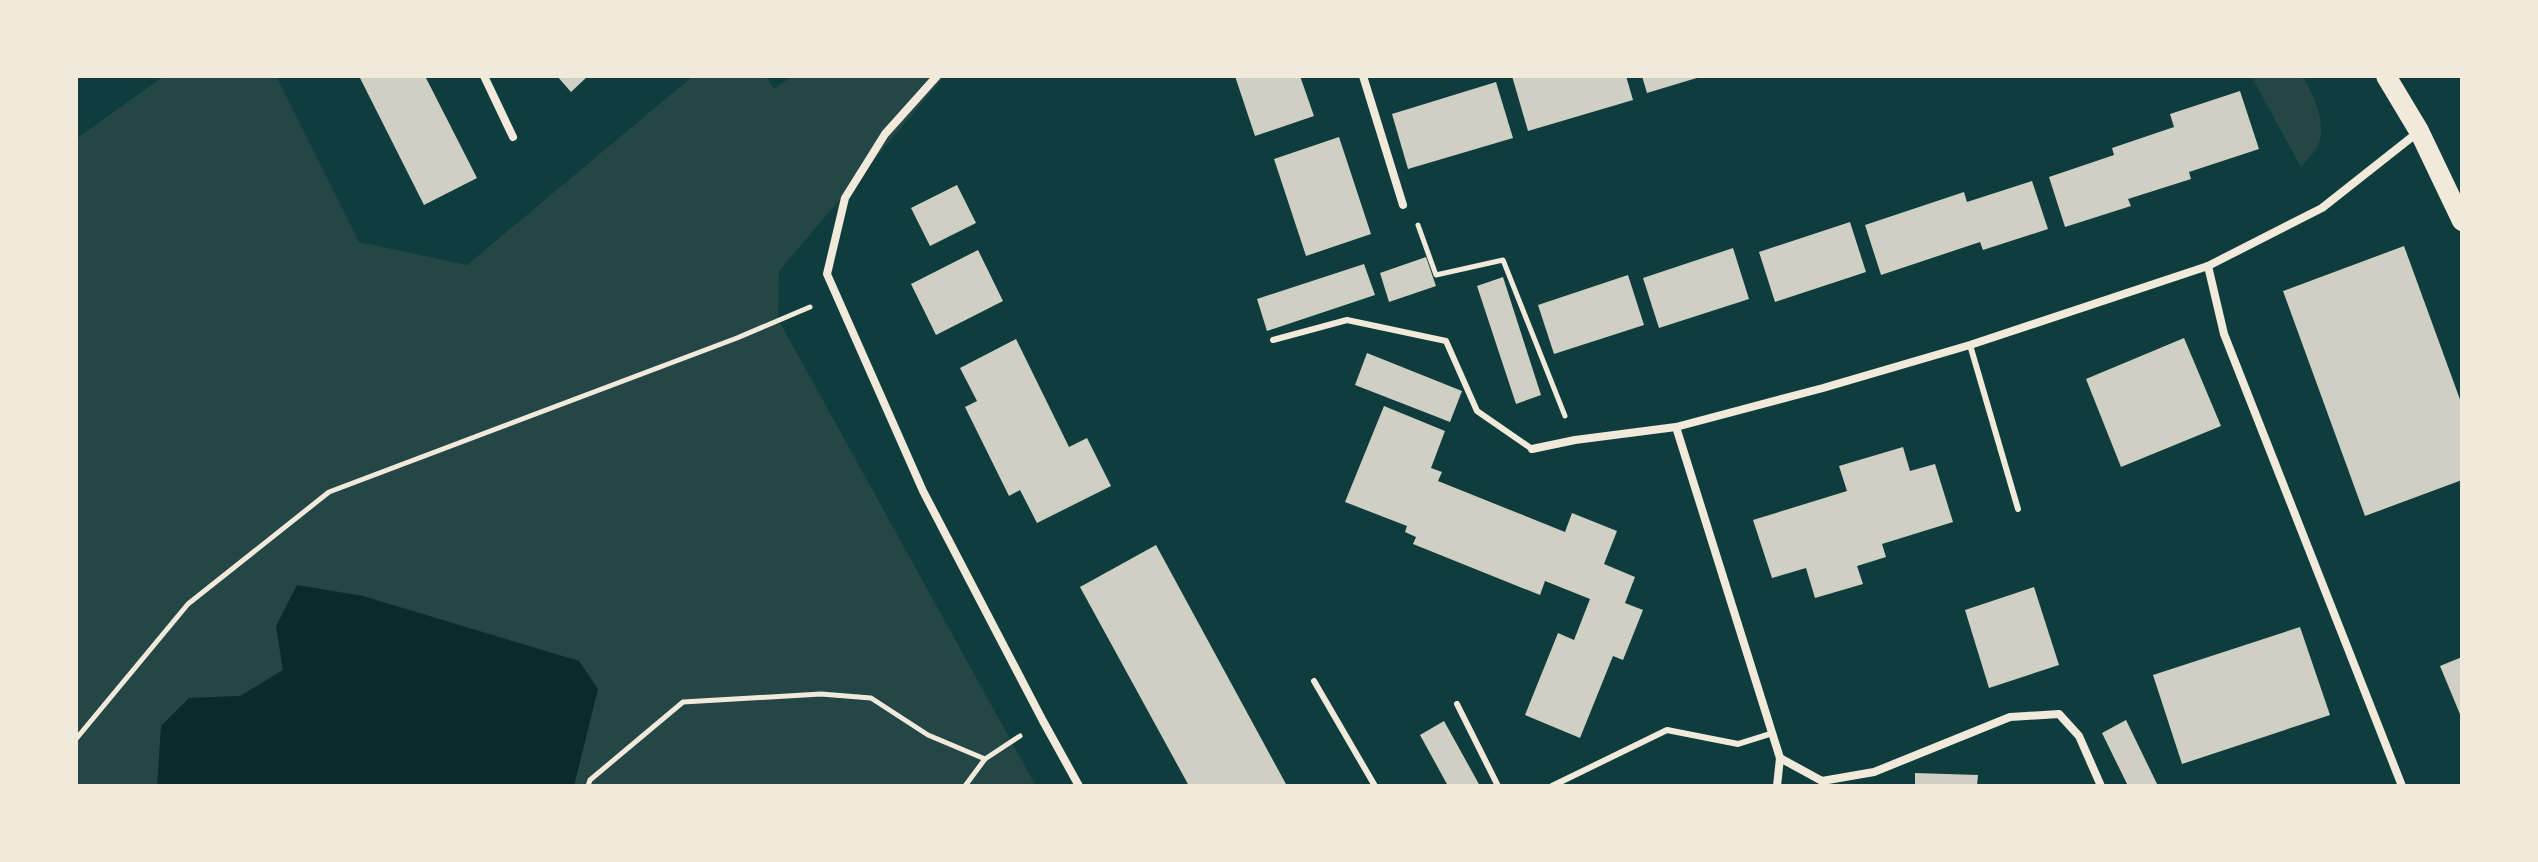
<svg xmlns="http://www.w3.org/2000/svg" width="2538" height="862" viewBox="0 0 2538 862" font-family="Manrope,sans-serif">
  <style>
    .green { fill: #244646 }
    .water { fill: #0a2a2b }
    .building { fill: #cfcfc3 }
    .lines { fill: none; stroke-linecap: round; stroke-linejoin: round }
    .path { stroke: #f1e9da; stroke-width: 5 }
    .service { stroke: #f1e9da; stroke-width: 6 }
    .minor { stroke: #f1e9da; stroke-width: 8 }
    .primary { stroke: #f1e9da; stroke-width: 20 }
  </style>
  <rect width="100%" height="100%" fill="#0f3d3e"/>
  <g class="green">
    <path d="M 164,76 L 276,76 L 359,242 L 467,265 L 693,76 L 766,76 L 774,89 L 792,76 L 945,76 L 779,271 L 778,319 L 1036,786 L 76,786 L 76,139 Z"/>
    <path d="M 2251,76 L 2302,76 C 2314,93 2327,125 2318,146 C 2314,153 2306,161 2301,167 Z"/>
  </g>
  <path class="water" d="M 297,585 L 363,596 L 579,661 L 598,689 L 574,786 L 157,786 L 161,726 L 189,698 L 240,696 L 283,670 L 276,626 Z"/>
  <g class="building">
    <path d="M 359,76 L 425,76 L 477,178 L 424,205 Z"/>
    <path d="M 557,76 L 588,76 L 571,92 Z"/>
    <path d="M 1235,76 L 1300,76 L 1314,116 L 1255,136 Z"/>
    <path d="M 1512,76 L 1626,76 L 1633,100 L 1528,131 Z"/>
    <path d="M 1642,76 L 1700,76 L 1700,77 L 1647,93 Z"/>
    <path d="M 1496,82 L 1513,138 L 1408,169 L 1392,114 Z"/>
    <path d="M 2240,91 L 2259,149 L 2189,172 L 2191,179 L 2128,199 L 2131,206 L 2065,227 L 2049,177 L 2114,155 L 2112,148 L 2174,127 L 2170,114 Z"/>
    <path d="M 1339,137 L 1371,234 L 1306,256 L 1274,159 Z"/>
    <path d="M 2032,181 L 2048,229 L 1983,250 L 1980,242 L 1881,275 L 1865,225 L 1964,192 L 1967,202 Z"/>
    <path d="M 957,185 L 976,223 L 930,246 L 911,208 Z"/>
    <path d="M 1850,222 L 1866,272 L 1775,302 L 1759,252 Z"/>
    <path d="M 2404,246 L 2462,405 L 2462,480 L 2365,516 L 2283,291 Z"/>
    <path d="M 1733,248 L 1749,299 L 1659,328 L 1643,278 Z"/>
    <path d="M 978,250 L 1003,301 L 936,335 L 911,284 Z"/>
    <path d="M 1426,257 L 1436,286 L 1389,302 L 1380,273 Z"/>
    <path d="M 1364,264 L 1375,295 L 1267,331 L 1257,299 Z"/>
    <path d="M 1628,275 L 1644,325 L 1554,354 L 1538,305 Z"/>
    <path d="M 1503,277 L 1541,395 L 1516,404 L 1477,286 Z"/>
    <path d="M 2184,338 L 2221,426 L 2121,467 L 2086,379 Z"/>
    <path d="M 1016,339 L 1069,447 L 1087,438 L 1111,486 L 1037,523 L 1020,490 L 1009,496 L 965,407 L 977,401 L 960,368 Z"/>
    <path d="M 1367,353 L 1462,391 L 1450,422 L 1355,385 Z"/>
    <path d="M 1384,406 L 1445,431 L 1431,468 L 1442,472 L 1438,481 L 1565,532 L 1572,513 L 1617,531 L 1604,564 L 1635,577 L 1625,603 L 1643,610 L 1623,660 L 1613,656 L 1580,738 L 1525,715 L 1558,633 L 1574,640 L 1590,599 L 1545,581 L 1540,595 L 1413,544 L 1416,537 L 1405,532 L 1407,526 L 1345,502 Z"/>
    <path d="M 1903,447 L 1910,471 L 1935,464 L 1953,522 L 1882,544 L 1886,557 L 1857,566 L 1863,584 L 1815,598 L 1806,568 L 1772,578 L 1753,520 L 1847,491 L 1839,466 Z"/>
    <path d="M 1156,545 L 1287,786 L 1189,786 L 1080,587 Z"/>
    <path d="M 2034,587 L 2059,665 L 1989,688 L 1965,610 Z"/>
    <path d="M 2300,627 L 2330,715 L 2182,764 L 2153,675 Z"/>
    <path d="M 2462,657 L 2462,719 L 2440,666 Z"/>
    <path d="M 2126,720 L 2158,786 L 2128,786 L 2102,733 Z"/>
    <path d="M 1444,721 L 1480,786 L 1448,786 L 1420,735 Z"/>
    <path d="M 1915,773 L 1978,775 L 1977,786 L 1915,786 Z"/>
  </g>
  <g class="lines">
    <g class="path">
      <path d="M 1418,225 L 1436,275 L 1503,260 L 1565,416"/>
      <path d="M 76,739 L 188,604 L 329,492 L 737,338 L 810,307"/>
      <path d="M 588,786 L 590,780 L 683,702 L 821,694 L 871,698 L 928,735 L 985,759"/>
      <path d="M 965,786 L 985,759 L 1020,736"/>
    </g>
    <g class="service">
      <path d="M 1273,340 L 1347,320 L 1446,341 L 1477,411 L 1532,449"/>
      <path d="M 1970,345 L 2018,509"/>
      <path d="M 1314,681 L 1375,786"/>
      <path d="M 1457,704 L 1498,786"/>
      <path d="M 1552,786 L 1667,730 L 1738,744 L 1773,733"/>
    </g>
    <g class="minor">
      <path d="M 484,76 L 513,137"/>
      <path d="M 937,76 L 885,134 L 845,198 L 827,274 L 923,491 L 1043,721 L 1079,786"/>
      <path d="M 1363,76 L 1403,205"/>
      <path d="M 2208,266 L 2224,334 L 2402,786"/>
      <path d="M 1676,427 L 1780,758 L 1777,786"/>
      <path d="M 1532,449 L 1575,440 L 1676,427 L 1823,388 L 1970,345 L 2208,266 L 2322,208 L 2417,133"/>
      <path d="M 1780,758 L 1822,781 L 1874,772 L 2010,717 L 2059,714 L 2079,736 L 2101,786"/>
    </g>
    <path class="primary" d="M 2386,76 L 2419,131 L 2462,221"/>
  </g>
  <rect width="2538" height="862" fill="none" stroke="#f1e9da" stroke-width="156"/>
</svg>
